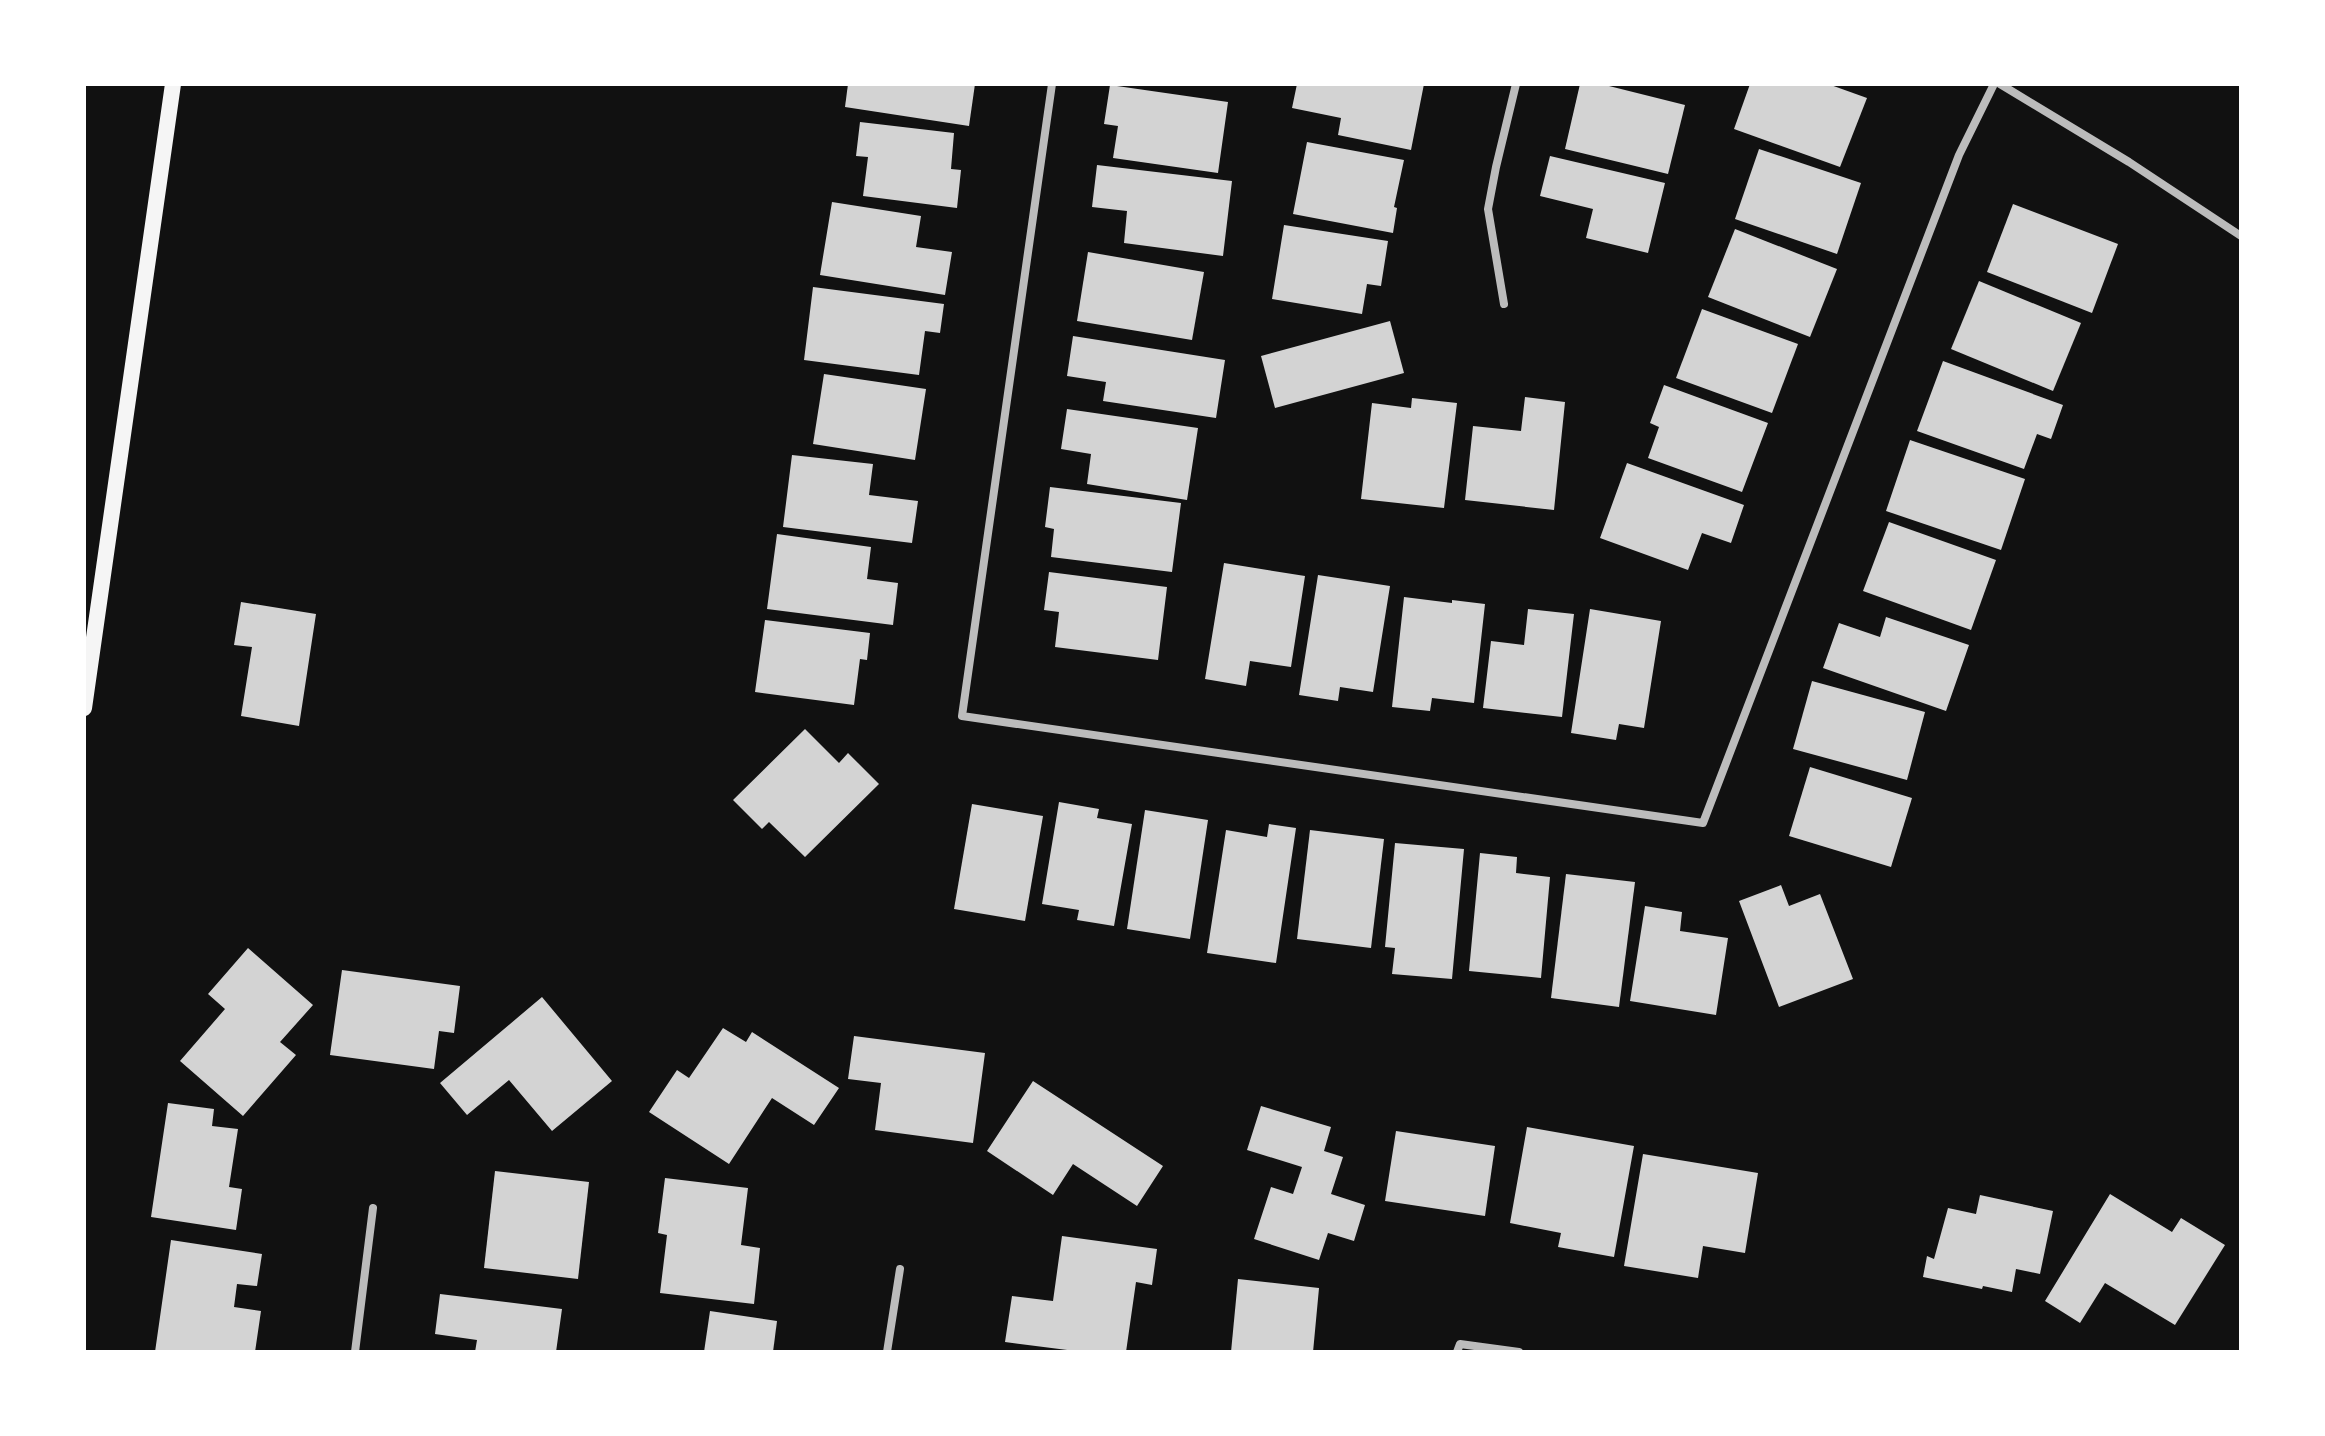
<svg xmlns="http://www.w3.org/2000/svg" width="2325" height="1436" viewBox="0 0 2325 1436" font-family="'Roboto Condensed',sans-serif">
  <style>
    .building { fill: #d3d3d3 }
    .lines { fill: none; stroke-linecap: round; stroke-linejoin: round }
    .minor { stroke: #bcbcbc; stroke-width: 8 }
    .secondary { stroke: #f5f5f5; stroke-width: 16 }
  </style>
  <rect width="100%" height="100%" fill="#111"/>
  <g class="building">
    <path d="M 848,84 L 975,84 L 969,126 L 845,107 Z"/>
    <path d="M 1297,84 L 1424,84 L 1411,150 L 1338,135 L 1341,118 L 1292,108 Z"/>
    <path d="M 1580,84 L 1601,84 L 1685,105 L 1668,174 L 1565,149 Z"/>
    <path d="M 1750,84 L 1828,84 L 1867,98 L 1840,167 L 1734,129 Z"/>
    <path d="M 1110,85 L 1228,102 L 1218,173 L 1113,158 L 1118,126 L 1104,124 Z"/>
    <path d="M 860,122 L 954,133 L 951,169 L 961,170 L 957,208 L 863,196 L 868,157 L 856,156 Z"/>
    <path d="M 1307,142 L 1404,160 L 1394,207 L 1397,208 L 1393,233 L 1293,214 Z"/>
    <path d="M 1759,149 L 1861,183 L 1837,254 L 1735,219 Z"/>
    <path d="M 1550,156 L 1665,183 L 1648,253 L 1586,238 L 1593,209 L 1540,196 Z"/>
    <path d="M 1097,165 L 1232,181 L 1223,256 L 1124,243 L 1127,211 L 1092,207 Z"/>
    <path d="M 832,202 L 921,216 L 916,247 L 952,252 L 945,295 L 820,275 Z"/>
    <path d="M 2013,204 L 2118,244 L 2092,313 L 1987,272 Z"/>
    <path d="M 1284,225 L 1388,241 L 1381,286 L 1367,284 L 1362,314 L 1272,299 Z"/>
    <path d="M 1735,229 L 1837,269 L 1810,337 L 1708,297 Z"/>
    <path d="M 1088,252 L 1204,272 L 1192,340 L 1077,321 Z"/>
    <path d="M 1979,281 L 2081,323 L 2053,391 L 1951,349 Z"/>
    <path d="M 813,287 L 944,304 L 940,333 L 925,331 L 919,375 L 804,360 Z"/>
    <path d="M 1702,309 L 1798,344 L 1772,413 L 1676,378 Z"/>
    <path d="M 1390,321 L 1404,373 L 1275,408 L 1261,356 Z"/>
    <path d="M 1073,336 L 1225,360 L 1216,418 L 1103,401 L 1106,382 L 1067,376 Z"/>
    <path d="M 1943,361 L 2063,405 L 2051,439 L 2037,434 L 2024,469 L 1917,431 Z"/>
    <path d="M 824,374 L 926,389 L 915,460 L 813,444 Z"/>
    <path d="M 1664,385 L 1768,423 L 1742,492 L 1648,458 L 1659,427 L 1650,423 Z"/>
    <path d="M 1525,397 L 1565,402 L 1554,510 L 1465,500 L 1473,426 L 1521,431 Z"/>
    <path d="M 1412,398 L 1457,403 L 1444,508 L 1361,499 L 1372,403 L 1411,408 Z"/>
    <path d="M 1067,409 L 1198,428 L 1187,500 L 1087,484 L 1091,454 L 1061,449 Z"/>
    <path d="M 1910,440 L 2025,479 L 2001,550 L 1886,511 Z"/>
    <path d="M 792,455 L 873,464 L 869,495 L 918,501 L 912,543 L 783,527 Z"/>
    <path d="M 1627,463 L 1744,505 L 1731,543 L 1702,533 L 1688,570 L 1600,538 Z"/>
    <path d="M 1050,487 L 1181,503 L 1172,572 L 1051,557 L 1054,529 L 1045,527 Z"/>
    <path d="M 1889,522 L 1996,560 L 1971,630 L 1863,591 Z"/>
    <path d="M 777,534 L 871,547 L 867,579 L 898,583 L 893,625 L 767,609 Z"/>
    <path d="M 1224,563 L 1305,576 L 1291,667 L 1250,661 L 1246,686 L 1205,679 Z"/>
    <path d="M 1049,572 L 1167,587 L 1158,660 L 1055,647 L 1059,612 L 1044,610 Z"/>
    <path d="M 1318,575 L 1390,586 L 1373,692 L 1340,687 L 1338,701 L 1299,695 Z"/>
    <path d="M 1404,597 L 1452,603 L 1452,600 L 1485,604 L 1474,703 L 1432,698 L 1430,711 L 1392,707 Z"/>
    <path d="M 241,602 L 316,614 L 299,726 L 241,716 L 252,647 L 234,645 Z"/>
    <path d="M 1528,609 L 1574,614 L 1562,717 L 1483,708 L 1491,641 L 1524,645 Z"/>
    <path d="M 1590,609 L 1661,621 L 1644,728 L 1619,724 L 1616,740 L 1571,733 Z"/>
    <path d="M 1886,617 L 1969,645 L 1946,711 L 1823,668 L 1839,623 L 1880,637 Z"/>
    <path d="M 765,620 L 870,633 L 867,660 L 860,659 L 854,705 L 755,692 Z"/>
    <path d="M 1812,681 L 1925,712 L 1907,780 L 1793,749 Z"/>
    <path d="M 805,729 L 839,763 L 848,753 L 879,784 L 805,857 L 769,822 L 762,829 L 733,800 Z"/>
    <path d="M 1810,767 L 1912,798 L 1891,867 L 1789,836 Z"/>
    <path d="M 1059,802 L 1099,809 L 1097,818 L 1132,824 L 1114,926 L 1077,920 L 1079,910 L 1042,904 Z"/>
    <path d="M 972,804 L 1043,816 L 1025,921 L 954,909 Z"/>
    <path d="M 1145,810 L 1208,820 L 1190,939 L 1127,929 Z"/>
    <path d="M 1269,824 L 1296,828 L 1276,963 L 1207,953 L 1226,830 L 1267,837 Z"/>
    <path d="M 1310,830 L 1384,839 L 1371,948 L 1297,939 Z"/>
    <path d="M 1395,843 L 1464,849 L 1452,979 L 1392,974 L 1395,948 L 1385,947 Z"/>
    <path d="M 1480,853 L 1517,857 L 1516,873 L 1550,877 L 1541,978 L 1469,971 Z"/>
    <path d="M 1566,874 L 1635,882 L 1619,1007 L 1551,998 Z"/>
    <path d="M 1781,885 L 1789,906 L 1820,894 L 1853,979 L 1779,1007 L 1739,901 Z"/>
    <path d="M 1645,906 L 1682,912 L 1680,931 L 1728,938 L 1716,1015 L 1630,1001 Z"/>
    <path d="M 248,948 L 313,1005 L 280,1042 L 296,1055 L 243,1116 L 180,1061 L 225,1009 L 208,994 Z"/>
    <path d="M 342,970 L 460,986 L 454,1033 L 439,1031 L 434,1069 L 330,1055 Z"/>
    <path d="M 542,997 L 612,1081 L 552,1131 L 509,1080 L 467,1115 L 440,1083 Z"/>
    <path d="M 723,1028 L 746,1042 L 752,1032 L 839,1088 L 814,1125 L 772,1098 L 729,1164 L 649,1112 L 677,1070 L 689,1078 Z"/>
    <path d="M 854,1036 L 985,1053 L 973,1143 L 875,1130 L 881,1083 L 848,1079 Z"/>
    <path d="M 1033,1081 L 1163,1166 L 1137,1206 L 1073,1164 L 1053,1195 L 987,1151 Z"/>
    <path d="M 168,1103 L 214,1109 L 212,1126 L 238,1129 L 229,1187 L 242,1189 L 236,1230 L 151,1217 Z"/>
    <path d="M 1261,1106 L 1331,1127 L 1324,1151 L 1343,1157 L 1331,1194 L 1365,1205 L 1354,1241 L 1328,1233 L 1319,1260 L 1254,1239 L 1271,1187 L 1293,1194 L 1302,1167 L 1247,1150 Z"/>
    <path d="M 1527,1127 L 1634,1146 L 1614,1257 L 1558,1247 L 1561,1233 L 1510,1223 Z"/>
    <path d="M 1396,1131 L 1495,1146 L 1485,1216 L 1385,1201 Z"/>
    <path d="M 1643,1154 L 1758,1173 L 1745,1253 L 1703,1246 L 1698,1278 L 1624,1266 Z"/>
    <path d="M 495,1171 L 589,1182 L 578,1279 L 484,1268 Z"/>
    <path d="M 665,1178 L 748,1188 L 741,1245 L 760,1248 L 754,1304 L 660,1293 L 667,1235 L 658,1233 Z"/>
    <path d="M 2110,1194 L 2172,1232 L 2181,1218 L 2225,1245 L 2175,1325 L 2105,1283 L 2080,1323 L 2045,1301 Z"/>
    <path d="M 1980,1195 L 2053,1211 L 2040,1274 L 2016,1269 L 2012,1292 L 1983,1286 L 1982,1289 L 1923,1277 L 1927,1256 L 1934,1259 L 1948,1208 L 1976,1214 Z"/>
    <path d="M 1062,1236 L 1157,1249 L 1152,1285 L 1136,1282 L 1126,1352 L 1083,1352 L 1005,1342 L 1012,1296 L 1053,1301 Z"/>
    <path d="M 171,1240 L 262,1254 L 257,1286 L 237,1284 L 234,1307 L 261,1311 L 255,1352 L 155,1352 Z"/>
    <path d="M 1238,1279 L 1319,1288 L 1313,1352 L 1231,1352 Z"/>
    <path d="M 440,1294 L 562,1309 L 556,1352 L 475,1352 L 477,1340 L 435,1334 Z"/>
    <path d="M 710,1311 L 777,1321 L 773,1352 L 704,1352 Z"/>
  </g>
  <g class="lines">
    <g class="minor">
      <path d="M 1052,84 L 962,716 L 1703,823 L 1959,155 L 1994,84"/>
      <path d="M 2000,84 L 2129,162 L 2241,236"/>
      <path d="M 1504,304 L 1488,209 L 1496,167 L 1516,84"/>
      <path d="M 355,1352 L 373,1208"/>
      <path d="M 887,1352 L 900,1269"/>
      <path d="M 1457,1352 L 1460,1344 L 1519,1352"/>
    </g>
    <path class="secondary" d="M 84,708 L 173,84"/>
  </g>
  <rect width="2325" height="1436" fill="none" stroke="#ffffff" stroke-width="172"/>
</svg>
